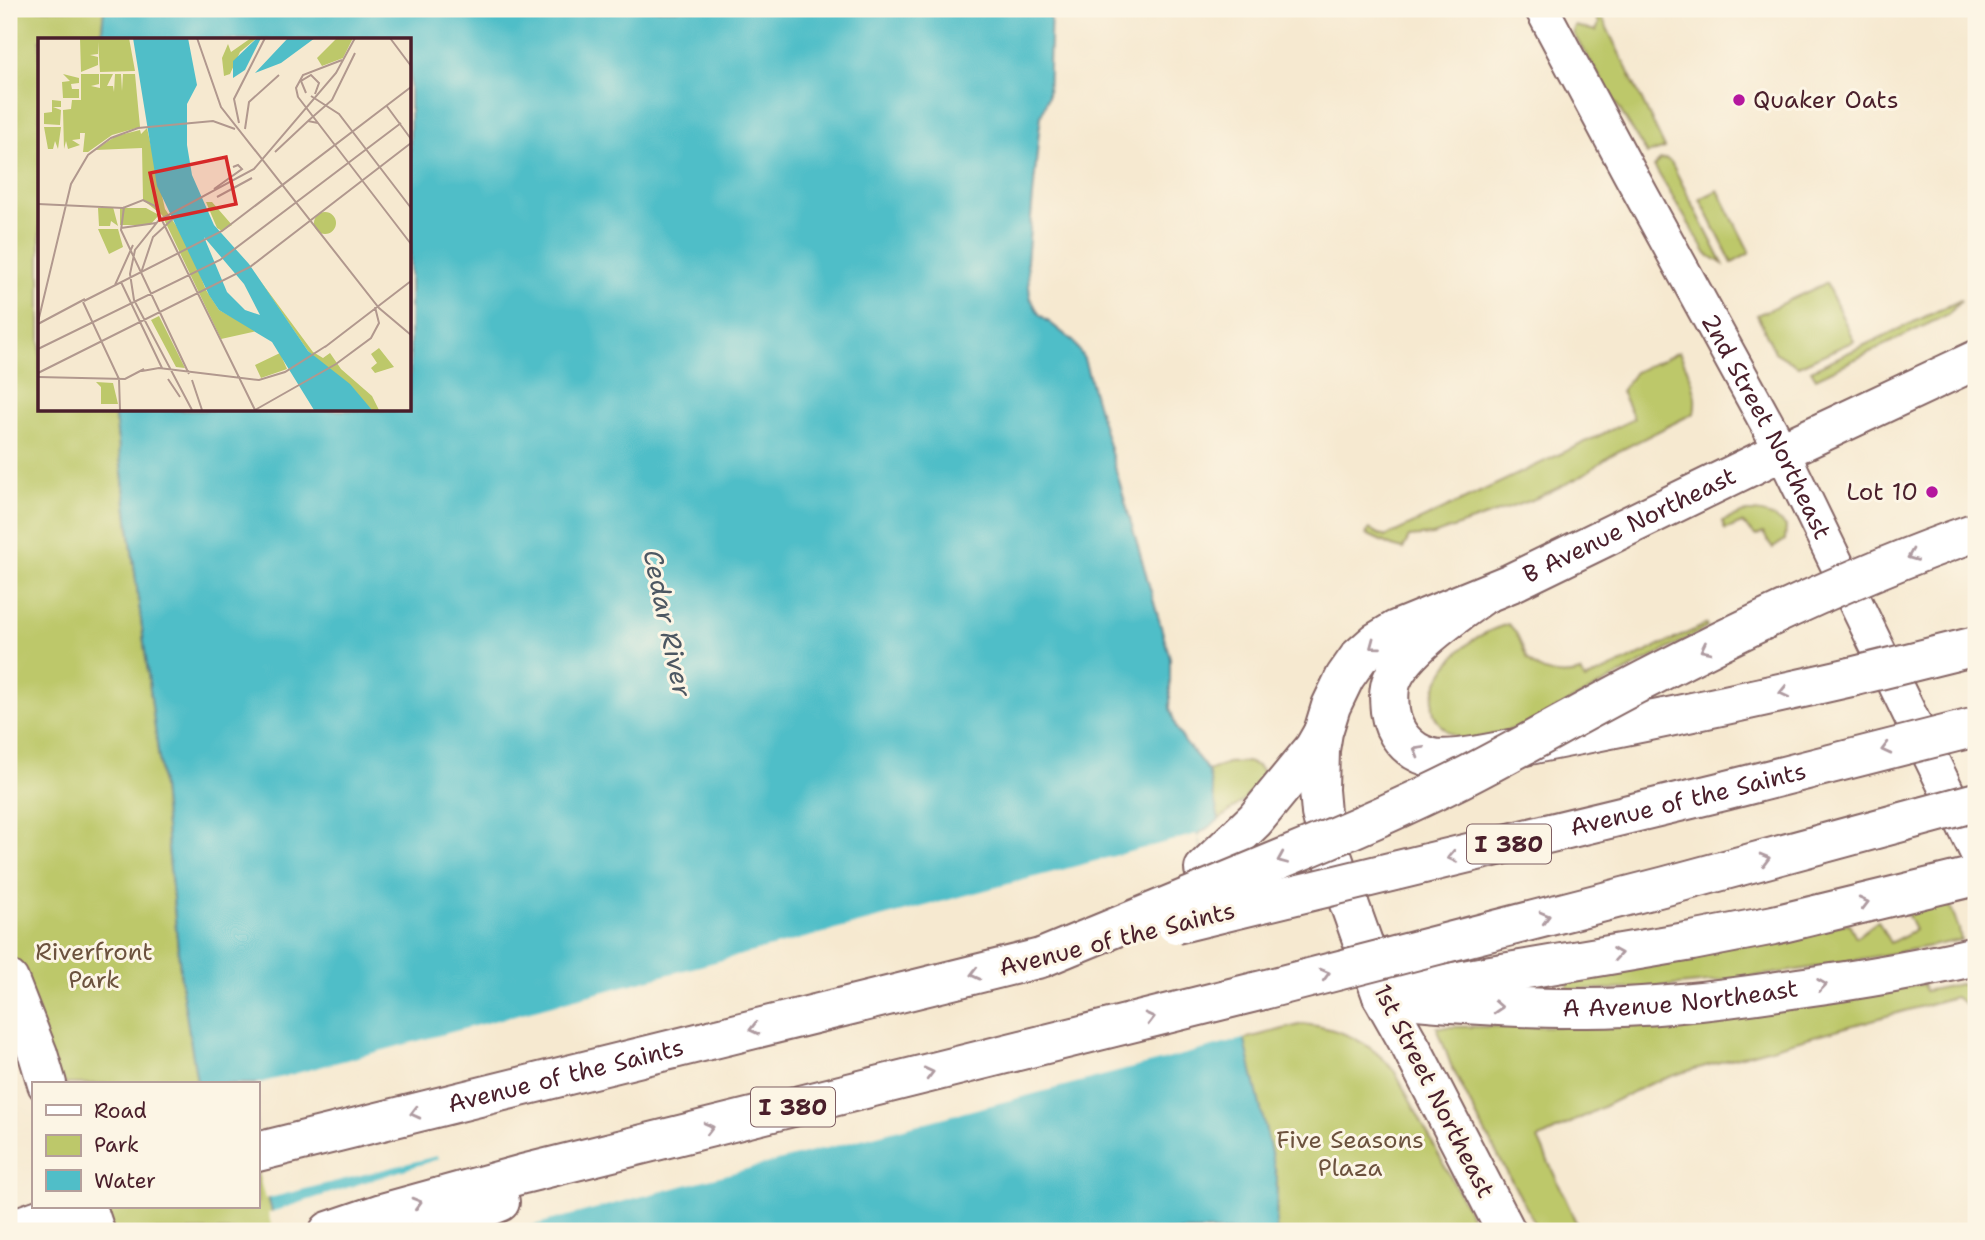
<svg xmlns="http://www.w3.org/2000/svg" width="1985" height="1240" viewBox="0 0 1985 1240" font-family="'Shantell Sans',sans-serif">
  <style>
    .green { fill: #bdc86a; stroke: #84744a; stroke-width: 2 }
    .water { fill: #50bec8; stroke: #4d6e7a; stroke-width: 2 }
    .pier { fill: #f6e9d0 }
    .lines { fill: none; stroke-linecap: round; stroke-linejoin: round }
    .minor-casing { stroke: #866665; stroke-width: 37 }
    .tertiary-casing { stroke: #866665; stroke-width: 42 }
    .secondary-casing { stroke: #866665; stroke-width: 42 }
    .motorway-casing { stroke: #866665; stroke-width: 42 }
    .minor { stroke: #fff; stroke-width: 33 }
    .tertiary { stroke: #fff; stroke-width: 38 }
    .secondary { stroke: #fff; stroke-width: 38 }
    .motorway { stroke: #fff; stroke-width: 38 }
    .motorway-bridge-casing { stroke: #866665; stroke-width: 42; stroke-linecap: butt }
    .motorway-bridge { stroke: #fff; stroke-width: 38 }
    .oneway { stroke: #ae9aa0 }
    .poi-dot { fill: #b5179e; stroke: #fcf5e5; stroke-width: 2.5 }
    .labels { text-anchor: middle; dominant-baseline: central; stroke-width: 6; stroke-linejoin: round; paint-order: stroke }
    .shield { fill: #fcf5e5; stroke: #7f5f63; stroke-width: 2 }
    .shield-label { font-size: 23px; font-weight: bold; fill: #4a1f2b }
    .poi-label { font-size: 24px; fill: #4a1f2b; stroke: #fcf5e5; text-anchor: start }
    .street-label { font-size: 24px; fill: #4a1f2b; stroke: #fcf5e5 }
    .park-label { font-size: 24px; fill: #6c523e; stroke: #fcf5e5 }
    .water-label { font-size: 26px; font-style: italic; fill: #4c5762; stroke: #fcf5e5 }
    .inset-road { fill: none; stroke: #b1988e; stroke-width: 2 }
    .view { fill: #d62828; fill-opacity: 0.15; stroke: #d62828; stroke-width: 3.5 }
    .inset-edge { fill: none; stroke: #4a1f2b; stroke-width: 3.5 }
  </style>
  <rect width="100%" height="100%" fill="#fcf5e5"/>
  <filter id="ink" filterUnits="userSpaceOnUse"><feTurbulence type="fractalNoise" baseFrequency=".0143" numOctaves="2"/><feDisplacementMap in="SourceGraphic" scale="14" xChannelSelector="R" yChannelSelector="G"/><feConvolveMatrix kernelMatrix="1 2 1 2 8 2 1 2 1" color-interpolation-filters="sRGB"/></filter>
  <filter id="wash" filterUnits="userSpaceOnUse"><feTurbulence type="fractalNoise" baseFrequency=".00686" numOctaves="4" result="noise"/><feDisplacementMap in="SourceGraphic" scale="28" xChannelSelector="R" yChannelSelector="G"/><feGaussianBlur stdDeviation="1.57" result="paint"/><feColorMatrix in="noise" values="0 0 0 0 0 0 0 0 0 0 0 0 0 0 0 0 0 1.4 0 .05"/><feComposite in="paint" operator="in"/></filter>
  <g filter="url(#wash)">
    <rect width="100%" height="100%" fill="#f6e9d0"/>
    <g class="green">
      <path d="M 9,9 L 104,9 L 101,40 L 40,40 L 40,410 L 114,410 L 160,767 L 182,989 L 199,1084 L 47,1084 L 9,980 Z"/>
      <path d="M 1592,9 L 1598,9 L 1665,148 L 1647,154 L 1574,35 L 1573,31 L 1575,26 L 1596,31 L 1599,23 Z"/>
      <path d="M 1666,159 L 1671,162 L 1723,264 L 1707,254 L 1654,166 L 1660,160 Z"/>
      <path d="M 1718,190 L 1750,253 L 1732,263 L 1700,199 Z"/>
      <path d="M 1826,283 L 1854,341 L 1798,366 L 1775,352 L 1757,315 Z"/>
      <path d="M 1961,300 L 1949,314 L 1816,378 L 1811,370 Z"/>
      <path d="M 1679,352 C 1689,372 1699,390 1694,413 L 1613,454 L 1580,477 L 1537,498 L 1433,535 L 1409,537 L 1403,549 L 1392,546 L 1366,534 L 1369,529 L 1385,537 L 1634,419 L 1621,391 L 1635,372 Z"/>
      <path d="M 1747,512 C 1763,511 1775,515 1786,527 L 1785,540 L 1773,548 L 1763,533 L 1756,536 L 1742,523 L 1725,530 L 1722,521 Z"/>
      <path d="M 1508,624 C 1520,633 1521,648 1528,659 C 1540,675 1563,677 1581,672 L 1585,680 L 1707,624 L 1707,628 C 1668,649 1629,670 1590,691 C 1570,701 1550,713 1529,723 C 1517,729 1474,741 1462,739 C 1451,736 1443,729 1437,720 C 1422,696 1450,657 1470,642 C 1480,635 1495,628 1508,624 Z"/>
      <path d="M 1247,762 L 1258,766 L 1265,774 L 1244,800 L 1219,820 L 1208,771 L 1227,763 Z"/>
      <path d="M 1948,900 L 1959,929 L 1961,940 C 1856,961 1749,981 1642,988 C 1618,990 1592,989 1567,989 L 1570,976 L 1849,923 L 1856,937 L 1878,921 L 1890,943 L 1915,930 L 1905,910 Z"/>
      <path d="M 1975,981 L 1976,984 L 1976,1011 L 1955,997 L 1684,1072 L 1647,1085 L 1538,1139 L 1580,1231 L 1539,1231 L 1480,1123 L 1451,1065 L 1437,1027 L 1587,1026 L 1923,984 L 1925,991 Z"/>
      <path d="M 1303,1024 C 1341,1028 1371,1042 1395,1072 L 1479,1231 L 1276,1231 L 1277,1178 L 1244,1039 Z"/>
      <path d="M 257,1154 L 277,1231 L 73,1231 L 70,1207 L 257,1207 Z"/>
    </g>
    <path class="water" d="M 104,9 L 1051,9 L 1048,97 L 1041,116 L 1039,131 L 1027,261 L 1030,297 L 1039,314 L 1073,341 L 1084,359 L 1170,658 L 1170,708 L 1176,728 L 1186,744 L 1199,759 L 1208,771 L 1219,820 L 1197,835 L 1277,1178 L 1276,1231 L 277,1231 L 257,1154 L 257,1084 L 199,1084 L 197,1082 L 182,989 L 160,767 L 114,410 L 410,410 L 410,40 L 101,40 Z"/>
    <path class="pier" d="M 1197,834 L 1204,865 L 1207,864 L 1247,1038 L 510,1231 L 273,1231 L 268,1213 L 438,1159 L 437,1156 L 265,1199 L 257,1169 L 256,1084 Z"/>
  </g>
  <g filter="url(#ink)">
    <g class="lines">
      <g class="minor-casing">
        <g id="minor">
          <path id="s1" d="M 1542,9 L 1629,172 L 1782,451 L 1976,851"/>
        </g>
      </g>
      <g class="tertiary-casing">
        <g id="tertiary">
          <path d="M 1204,869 L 1255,820 L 1314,748 L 1322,734"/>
          <path id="s2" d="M 1394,998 C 1458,1004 1521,1009 1586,1008 C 1657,1008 1728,999 1798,988 C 1857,980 1917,970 1976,956"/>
          <path id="s3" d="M 1506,1231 L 1412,1049 L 1382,996 L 1330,850 L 1321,813 L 1319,790 L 1320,750 L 1323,732 L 1331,706 L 1345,677 L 1359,657 L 1376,642 L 1396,630 L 1511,583 L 1782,451 L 1976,360"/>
        </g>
      </g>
      <g class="secondary-casing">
        <g id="secondary">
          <path d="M 9,980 L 38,1054 L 47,1084"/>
          <path d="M 87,1207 L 95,1231"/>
        </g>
      </g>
      <g class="motorway-casing">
        <g id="motorway">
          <path d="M 1480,597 C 1455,615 1404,650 1392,680 C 1388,690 1389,700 1390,711 C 1393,733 1408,751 1429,757 C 1451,764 1514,748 1539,743 C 1644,723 1747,701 1851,677"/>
          <path d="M 1382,996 L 1485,976 L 1692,941 L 1774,925 L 1976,876"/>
          <path id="s4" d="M 257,1152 L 1041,958"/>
          <path d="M 9,1230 L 73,1207"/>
          <path d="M 329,1231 L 382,1213 L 523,1174 L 1259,991"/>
          <path d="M 428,1231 L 500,1202"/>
        </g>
      </g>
      <use href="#minor" class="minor"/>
      <use href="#tertiary" class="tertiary"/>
      <use href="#secondary" class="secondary"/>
      <use href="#motorway" class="motorway"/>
      <g class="motorway-bridge-casing">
        <g id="motorway-bridge">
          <path d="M 1851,677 L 1976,646"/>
          <path id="s5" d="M 1176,924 L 1724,791 L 1976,727"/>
          <path d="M 1041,958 C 1122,925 1201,892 1281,859 C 1342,834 1402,808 1460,779 C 1525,746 1587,709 1652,676 C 1757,621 1864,571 1976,532"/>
          <path d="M 1259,991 L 1666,886 L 1976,802"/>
        </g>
      </g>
      <use href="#motorway-bridge" class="motorway-bridge"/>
    </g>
    <defs><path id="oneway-chevron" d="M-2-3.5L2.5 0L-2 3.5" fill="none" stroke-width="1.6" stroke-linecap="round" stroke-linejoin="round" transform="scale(1.75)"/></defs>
    <g class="oneway">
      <use href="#oneway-chevron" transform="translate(1912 556) rotate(158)"/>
      <use href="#oneway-chevron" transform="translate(1374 645) rotate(143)"/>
      <use href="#oneway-chevron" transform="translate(1705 649) rotate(154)"/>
      <use href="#oneway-chevron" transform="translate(1784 692) rotate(167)"/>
      <use href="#oneway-chevron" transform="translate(1886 749) rotate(166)"/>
      <use href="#oneway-chevron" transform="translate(1418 751) rotate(-150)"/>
      <use href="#oneway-chevron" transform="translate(1452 857) rotate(167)"/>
      <use href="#oneway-chevron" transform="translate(1282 859) rotate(157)"/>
      <use href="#oneway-chevron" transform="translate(1765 859) rotate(-15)"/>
      <use href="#oneway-chevron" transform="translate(1864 903) rotate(-14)"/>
      <use href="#oneway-chevron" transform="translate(1545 917) rotate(-15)"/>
      <use href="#oneway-chevron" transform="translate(1617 954) rotate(-9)"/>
      <use href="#oneway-chevron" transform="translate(975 974) rotate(166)"/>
      <use href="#oneway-chevron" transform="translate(1325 974) rotate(-15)"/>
      <use href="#oneway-chevron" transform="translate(1822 985) rotate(-8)"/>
      <use href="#oneway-chevron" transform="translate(1498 1007) rotate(3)"/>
      <use href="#oneway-chevron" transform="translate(1150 1018) rotate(-14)"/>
      <use href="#oneway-chevron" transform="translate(754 1029) rotate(166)"/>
      <use href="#oneway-chevron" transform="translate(929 1073) rotate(-14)"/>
      <use href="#oneway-chevron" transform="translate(415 1113) rotate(166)"/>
      <use href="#oneway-chevron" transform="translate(709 1128) rotate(-14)"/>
      <use href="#oneway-chevron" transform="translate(417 1203) rotate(-16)"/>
    </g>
  </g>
  <g class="poi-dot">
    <circle cx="1739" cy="100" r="7"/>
    <circle cx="1932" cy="492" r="7"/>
  </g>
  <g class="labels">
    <g class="shield">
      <rect x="1467" y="824.5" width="84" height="39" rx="5"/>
      <rect x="751" y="1087.5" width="84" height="39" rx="5"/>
    </g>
    <g class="shield-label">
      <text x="1509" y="844">I 380</text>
      <text x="793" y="1107">I 380</text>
    </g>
    <g class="poi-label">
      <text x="1753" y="100">Quaker Oats</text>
      <text x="1918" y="492" text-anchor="end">Lot 10</text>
    </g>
    <g class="street-label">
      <text stroke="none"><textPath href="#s1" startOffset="474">2nd Street Northeast</textPath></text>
      <text stroke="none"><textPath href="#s3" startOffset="926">B Avenue Northeast</textPath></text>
      <text stroke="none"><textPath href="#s5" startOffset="527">Avenue of the Saints</textPath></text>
      <text transform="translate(1117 939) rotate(-14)">Avenue of the Saints</text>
      <text stroke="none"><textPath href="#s2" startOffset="287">A Avenue Northeast</textPath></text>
      <text stroke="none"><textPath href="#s4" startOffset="318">Avenue of the Saints</textPath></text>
      <text transform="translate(1434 1091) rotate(63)">1st Street Northeast</text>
    </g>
    <g class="park-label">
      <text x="94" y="952">Riverfront<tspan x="94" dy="28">Park</tspan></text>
      <text x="1350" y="1140">Five Seasons<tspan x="1350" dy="28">Plaza</tspan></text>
    </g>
    <g class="water-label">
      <text transform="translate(668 623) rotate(78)">Cedar River</text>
    </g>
  </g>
  <g transform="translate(38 38)">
    <rect width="373" height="373" fill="#f6e9d0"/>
    <path d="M 42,0 L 91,0 L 97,33 L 62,34 L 60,4 L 60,16 L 52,17 L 60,19 L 60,27 L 43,34 ZM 213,0 L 219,0 L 202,14 L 192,36 L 186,38 L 184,20 L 190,6 L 193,14 ZM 299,0 L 315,0 L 305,20 L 284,28 L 279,20 ZM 25,36 L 41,40 L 41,45 L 33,46 L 34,51 L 41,51 L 41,60 L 25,60 L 24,44 L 32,43 ZM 43,36 L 61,36 L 61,46 L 53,48 L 62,50 L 62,36 L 75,36 L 69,48 L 75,48 L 76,54 L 77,36 L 83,36 L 84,53 L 85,36 L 97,36 L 102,89 L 74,97 L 50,114 L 45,114 L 47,95 L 42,95 L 42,101 L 34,102 L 42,107 L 30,111 L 28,103 L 26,111 L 25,72 L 33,71 L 34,62 L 43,62 ZM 14,62 L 23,63 L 23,69 L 15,69 L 23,72 L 22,87 L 6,86 L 6,75 L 14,74 ZM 6,89 L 23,89 L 20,111 L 17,103 L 15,111 L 10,111 ZM 109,90 L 127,171 L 149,204 L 168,252 L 181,272 L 219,293 L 183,301 L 124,177 L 105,162 L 104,110 L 57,112 L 78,98 L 102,92 L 103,96 ZM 168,164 L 174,164 L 194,187 L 184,193 L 179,190 ZM 75,169 L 80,188 L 73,183 L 72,188 L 61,188 L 60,170 ZM 82,170 L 108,170 L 121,177 L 112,187 L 82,187 ZM276 185a11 11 0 1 1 22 0a11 11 0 1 1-22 0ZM 60,191 L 80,191 L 85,209 L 71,216 ZM 218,237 L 275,314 L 285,320 L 292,315 L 303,331 L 334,358 L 341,372 L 334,372 L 270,313 ZM 121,278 L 147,330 L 138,329 L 113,282 ZM 341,310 L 356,329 L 337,335 L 333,330 L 339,325 L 333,316 ZM 242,315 L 249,331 L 223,340 L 217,327 ZM 58,344 L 75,345 L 80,366 L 63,366 L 63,349 Z" fill="#bdc86a"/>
    <path d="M 95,0 L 150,0 L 159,47 L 149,66 L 149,107 L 154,137 L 176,187 L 211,226 L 270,313 L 312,346 L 334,372 L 276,372 L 234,304 L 181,272 L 171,257 L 119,148 ZM 166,199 L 206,246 L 222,277 L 207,272 L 189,254 ZM 219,0 L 223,0 L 207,32 L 195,40 L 195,23 ZM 250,0 L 277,0 L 243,25 L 217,35 Z" fill="#50bec8" fill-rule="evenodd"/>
    <path class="inset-road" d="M 159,0 L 183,69 L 341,270 L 373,297M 352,0 L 373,28M 268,55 L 263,43 L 273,37 L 281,45 L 277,56M 273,58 L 301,76 L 373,170M 260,59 L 373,206M 260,59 L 258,50 L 265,37 L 304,22M 348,67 L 373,101M 270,83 L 294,62 L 317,15M 201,85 L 196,61 L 227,0M 207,91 L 211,64 L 241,37M 237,114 L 270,83 L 280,85M 176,151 L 204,131 L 200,127 L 195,129M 179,159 L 214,140M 0,166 L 85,170 L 105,162 L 117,168 L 217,372M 86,169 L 83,192 L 151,336M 83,190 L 118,185M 103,235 L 115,199 L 139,177M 83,244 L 124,330M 77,247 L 95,207M 46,263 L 184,193 L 373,49M 45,264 L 81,341 L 82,372M 0,284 L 33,146 L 50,117 L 73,100 L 100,90 L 175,83 L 197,91M 0,286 L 47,261M 287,309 L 373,243M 0,311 L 182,222 L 363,85M 104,333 L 121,330 L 221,342 L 247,334 L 288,308M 0,335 L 212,229 L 373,105M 0,339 L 87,341 L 106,331M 130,341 L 142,359M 154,342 L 164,372M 154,372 L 96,262 L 92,236 L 97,212 L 121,182 L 216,131 L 298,35 L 317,0M 217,372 L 298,326 L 333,300 L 341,285 L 337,269"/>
    <path class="view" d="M 188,119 L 198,166 L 122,182 L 112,135 Z"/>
    <rect width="373" height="373" class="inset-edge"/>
  </g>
  <rect width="1985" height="1240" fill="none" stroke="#fcf5e5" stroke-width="35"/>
  <rect x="32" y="1082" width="228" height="126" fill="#fcf5e5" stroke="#b59f9b" stroke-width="2"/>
  <rect x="46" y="1105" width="35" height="10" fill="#ffffff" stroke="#b59f9b" stroke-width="2"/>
  <text x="94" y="1118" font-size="21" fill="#4a1f2b">Road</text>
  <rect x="46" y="1135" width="35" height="21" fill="#bdc86a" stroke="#b59f9b" stroke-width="2"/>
  <text x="94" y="1152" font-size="21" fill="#4a1f2b">Park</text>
  <rect x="46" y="1170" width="35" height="21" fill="#50bec8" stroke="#b59f9b" stroke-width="2"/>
  <text x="94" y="1188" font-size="21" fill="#4a1f2b">Water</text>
</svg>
